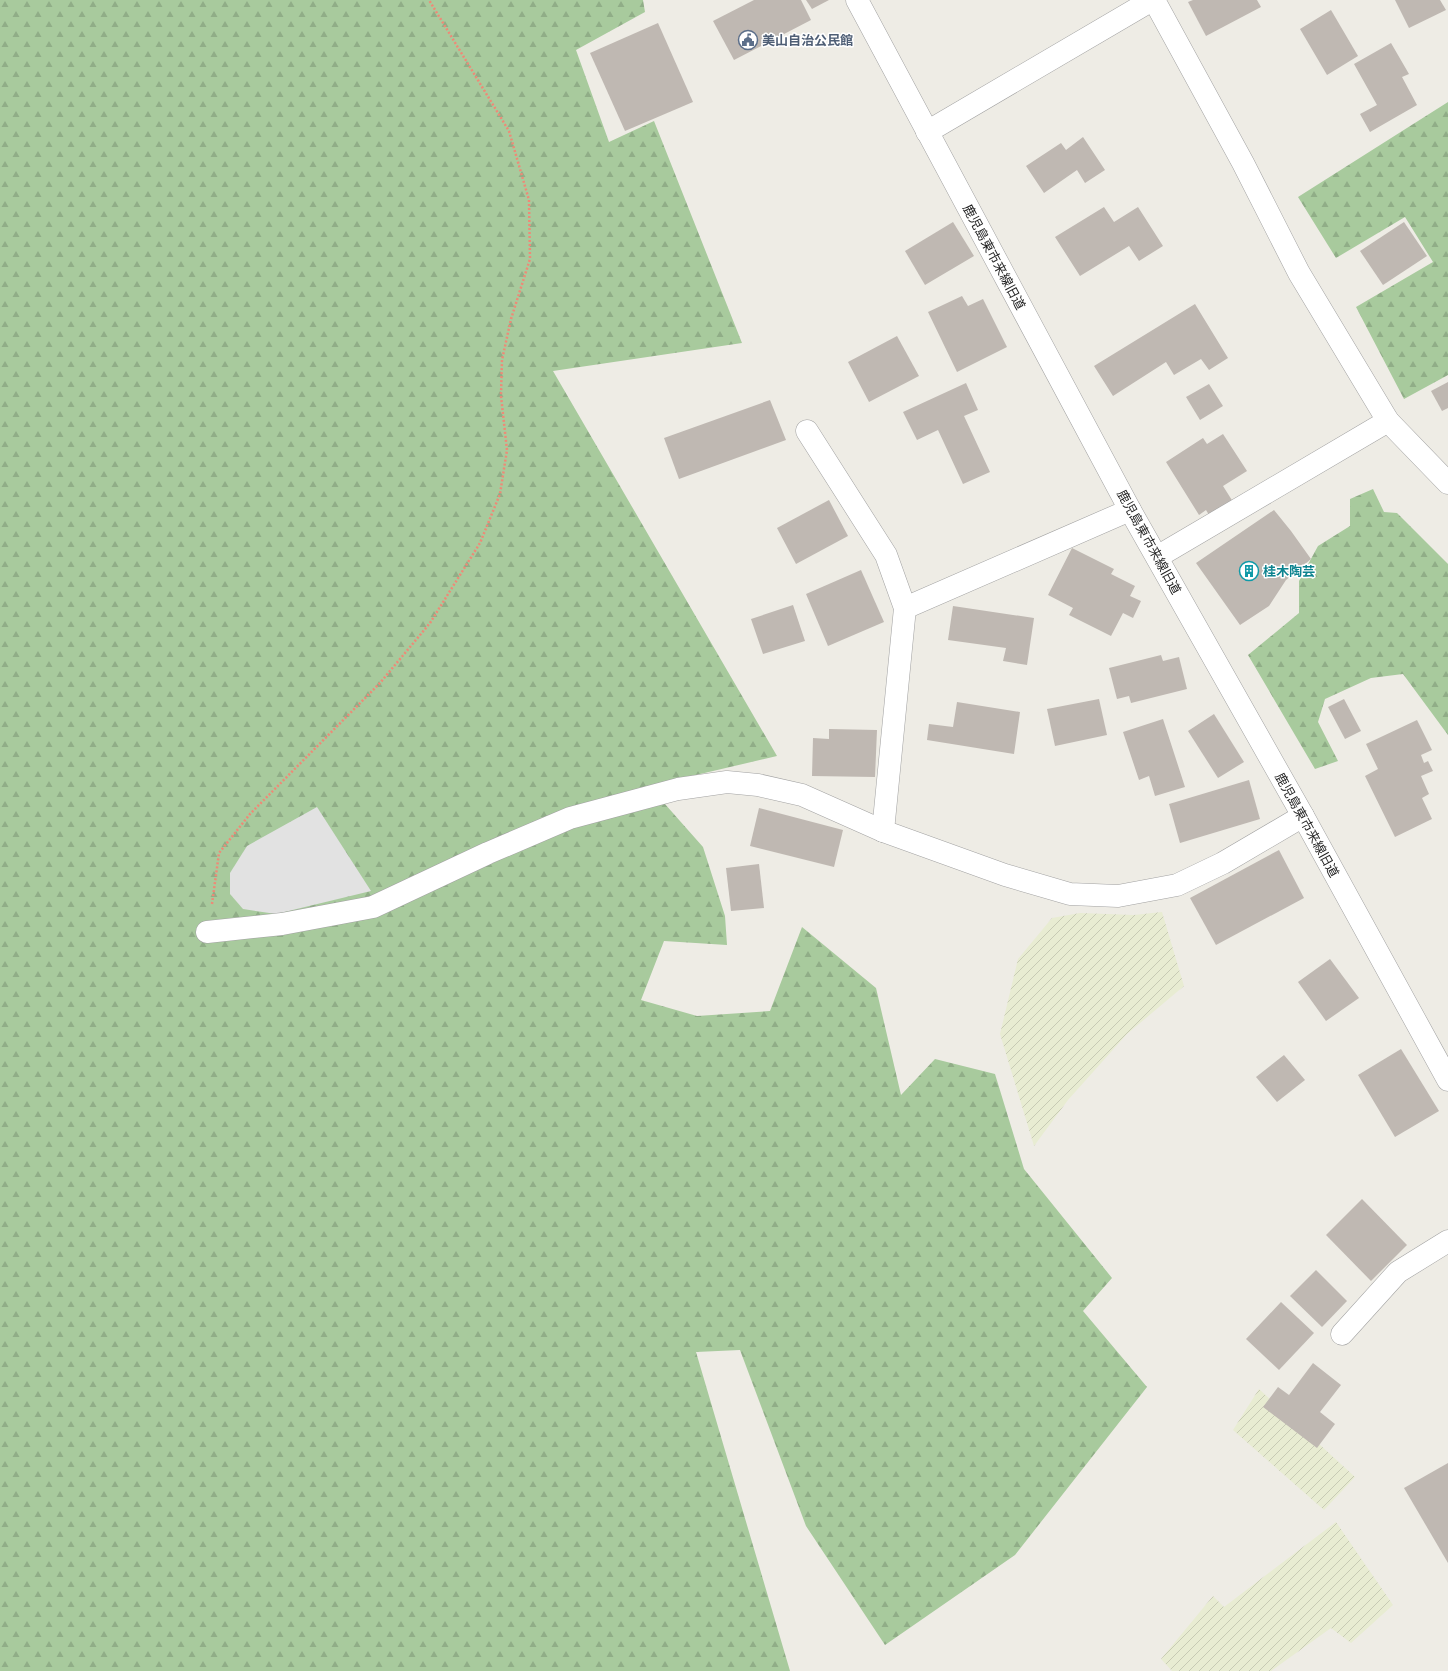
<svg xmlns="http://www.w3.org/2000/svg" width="1448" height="1671" viewBox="0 0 1448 1671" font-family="Arial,'Noto Sans JP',sans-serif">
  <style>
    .farmland { fill: url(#farmland-furrows) }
    .forest { fill: url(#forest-firs) }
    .parking { fill: #e2e2e2 }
    .building { fill: #bfb8b2 }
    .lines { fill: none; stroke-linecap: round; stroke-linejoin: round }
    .street-casing { stroke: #a2a2a2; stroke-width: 23 }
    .path { stroke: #ee8a77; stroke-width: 2.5; stroke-dasharray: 2 2; stroke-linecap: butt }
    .street { stroke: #fff; stroke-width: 22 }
    .labels { text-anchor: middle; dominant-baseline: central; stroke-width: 3; stroke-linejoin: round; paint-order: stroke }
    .service-label { font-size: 13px; font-weight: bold; fill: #4e5e75; stroke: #fff; text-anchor: start }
    .street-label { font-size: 13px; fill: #1e1e1e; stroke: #fff }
    .culture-label { font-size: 13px; font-weight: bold; fill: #0d838f; stroke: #fff; text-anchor: start }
  </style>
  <defs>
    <pattern id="farmland-furrows" width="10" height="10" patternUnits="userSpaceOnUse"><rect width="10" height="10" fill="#e8ecd2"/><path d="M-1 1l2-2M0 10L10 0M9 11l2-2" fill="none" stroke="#c7cab4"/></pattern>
    <pattern id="forest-firs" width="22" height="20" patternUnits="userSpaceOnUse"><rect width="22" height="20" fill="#a8ca9d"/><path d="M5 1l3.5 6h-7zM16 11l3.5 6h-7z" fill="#90ad87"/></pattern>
  </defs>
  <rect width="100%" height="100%" fill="#eeece5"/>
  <g class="farmland">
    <path d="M 1162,912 L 1184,986 L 1127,1034 L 1068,1100 L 1034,1146 L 1000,1034 L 1018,959 L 1052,918 L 1080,913 L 1134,915 Z"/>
    <path d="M 1259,1389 L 1355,1477 L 1324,1510 L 1233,1430 Z"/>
    <path d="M 1336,1522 L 1393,1605 L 1351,1643 L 1331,1628 L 1271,1671 L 1172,1671 L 1161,1659 L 1213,1596 L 1224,1607 Z"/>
  </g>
  <g class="forest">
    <path d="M 0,0 L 643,0 L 645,12 L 576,50 L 609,142 L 654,121 L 742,343 L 553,371 L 777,756 L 649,786 L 703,847 L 725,916 L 727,945 L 664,941 L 641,1000 L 697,1016 L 770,1011 L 802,927 L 876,988 L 901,1095 L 935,1059 L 995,1074 L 1024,1169 L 1112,1278 L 1083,1311 L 1147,1387 L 1015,1555 L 885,1645 L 806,1526 L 740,1350 L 696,1352 L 790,1671 L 0,1671 Z"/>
    <path d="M 1448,102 L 1448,375 L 1404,399 L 1356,307 L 1433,262 L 1405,217 L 1336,258 L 1298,197 Z"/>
    <path d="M 1373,489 L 1384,512 L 1397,513 L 1448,564 L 1448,735 L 1403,674 L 1371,678 L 1325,699 L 1318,722 L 1338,761 L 1315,769 L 1248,655 L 1299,613 L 1299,581 L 1318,546 L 1350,526 L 1350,499 Z"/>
  </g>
  <path class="parking" d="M 317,807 L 371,891 L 276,914 L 243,909 L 230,894 L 230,873 L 247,846 Z"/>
  <g class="building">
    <path d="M 754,0 L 801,0 L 811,20 L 734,60 L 713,21 Z"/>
    <path d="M 806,0 L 829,0 L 812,9 Z"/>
    <path d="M 1193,0 L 1257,0 L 1261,7 L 1206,36 L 1188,2 Z"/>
    <path d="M 1395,0 L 1440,0 L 1446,10 L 1409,28 Z"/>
    <path d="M 1331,10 L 1358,56 L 1327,75 L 1300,29 Z"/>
    <path d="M 658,23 L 693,102 L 625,131 L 590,53 Z"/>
    <path d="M 1391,43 L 1409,74 L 1402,77 L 1417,105 L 1370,132 L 1360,114 L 1377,105 L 1354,64 Z"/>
    <path d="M 1083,137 L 1105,170 L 1085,183 L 1077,170 L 1044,193 L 1026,166 L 1061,143 L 1066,150 Z"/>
    <path d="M 1104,207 L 1114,222 L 1138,207 L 1163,246 L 1139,261 L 1129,246 L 1080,276 L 1055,237 Z"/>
    <path d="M 953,222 L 974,256 L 925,285 L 905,251 Z"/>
    <path d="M 1404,222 L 1427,256 L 1383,285 L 1360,251 Z"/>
    <path d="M 962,296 L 968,306 L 983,299 L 1007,347 L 957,372 L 928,312 Z"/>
    <path d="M 1195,304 L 1228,358 L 1209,370 L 1201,359 L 1174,375 L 1166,362 L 1113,396 L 1094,366 Z"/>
    <path d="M 897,336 L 919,376 L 869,402 L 848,362 Z"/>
    <path d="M 1448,382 L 1448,408 L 1442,411 L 1431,391 Z"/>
    <path d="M 966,383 L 978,410 L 964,416 L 990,472 L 963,484 L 938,430 L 917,440 L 903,412 Z"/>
    <path d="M 1209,384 L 1223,406 L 1200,420 L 1186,397 Z"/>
    <path d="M 770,400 L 786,440 L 679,479 L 664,438 Z"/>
    <path d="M 1223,434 L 1247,471 L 1223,486 L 1235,505 L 1212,520 L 1206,510 L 1199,515 L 1166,462 L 1203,438 L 1207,444 Z"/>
    <path d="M 829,500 L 848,536 L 796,564 L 777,528 Z"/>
    <path d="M 1274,510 L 1291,531 L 1311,559 L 1286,580 L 1269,606 L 1240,625 L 1196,563 Z"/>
    <path d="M 1072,548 L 1114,569 L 1111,574 L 1135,586 L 1130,596 L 1141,601 L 1133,618 L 1123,613 L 1111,636 L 1069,615 L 1073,608 L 1048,595 Z"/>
    <path d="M 861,570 L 884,622 L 828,646 L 806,594 Z"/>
    <path d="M 793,605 L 805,641 L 763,654 L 751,619 Z"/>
    <path d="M 953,606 L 1034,618 L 1027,665 L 1003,661 L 1006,648 L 948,640 Z"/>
    <path d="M 1161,655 L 1163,661 L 1179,657 L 1187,689 L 1131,703 L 1129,696 L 1117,699 L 1109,668 Z"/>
    <path d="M 1099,699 L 1107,735 L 1055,746 L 1047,709 Z"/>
    <path d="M 1344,699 L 1361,731 L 1345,739 L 1328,707 Z"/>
    <path d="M 957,702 L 1020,712 L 1014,754 L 927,740 L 929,724 L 953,727 Z"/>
    <path d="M 1214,714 L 1244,762 L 1218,778 L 1188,731 Z"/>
    <path d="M 1163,719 L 1185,787 L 1155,796 L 1149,776 L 1139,780 L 1123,732 Z"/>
    <path d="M 1417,720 L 1432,750 L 1421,755 L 1424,763 L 1428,761 L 1433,771 L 1421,776 L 1429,794 L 1422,798 L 1432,819 L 1395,837 L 1365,776 L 1378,769 L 1366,744 Z"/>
    <path d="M 829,729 L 877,730 L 875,777 L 812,776 L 813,738 L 829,739 Z"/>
    <path d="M 1249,780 L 1260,819 L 1180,843 L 1169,804 Z"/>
    <path d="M 759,808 L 843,830 L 834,867 L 750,846 Z"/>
    <path d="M 1279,850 L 1304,898 L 1216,945 L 1190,898 Z"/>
    <path d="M 759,864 L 764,908 L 731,911 L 726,868 Z"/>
    <path d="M 1330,959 L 1359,998 L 1326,1021 L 1298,982 Z"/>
    <path d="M 1401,1049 L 1439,1111 L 1395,1137 L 1358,1075 Z"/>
    <path d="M 1284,1055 L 1305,1080 L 1277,1102 L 1256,1077 Z"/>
    <path d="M 1362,1199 L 1407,1245 L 1371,1281 L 1326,1235 Z"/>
    <path d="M 1316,1270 L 1347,1301 L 1322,1327 L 1290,1296 Z"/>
    <path d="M 1281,1302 L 1314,1333 L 1279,1370 L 1246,1339 Z"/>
    <path d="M 1313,1363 L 1341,1385 L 1320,1412 L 1335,1424 L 1317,1448 L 1263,1407 L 1278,1387 L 1289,1395 Z"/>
    <path d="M 1448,1463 L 1448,1563 L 1404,1488 Z"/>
  </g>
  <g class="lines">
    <g class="street-casing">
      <g id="street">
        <path d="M 857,0 L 1130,510 L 1303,816 L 1448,1080"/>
        <path d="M 1154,0 L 1243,163 L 1299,273 L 1388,421 L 1448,483"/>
        <path d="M 927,132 L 1152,0"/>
        <path d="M 807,431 L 886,555 L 905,608 L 883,831"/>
        <path d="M 1157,557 L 1388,421"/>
        <path d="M 905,608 L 1130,510"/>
        <path d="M 207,932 L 282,924 L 373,907 L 488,853 L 570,818 L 678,789 L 727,782 L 758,785 L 802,795 L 883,831 L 1005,875 L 1070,894 L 1118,896 L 1177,885 L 1223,863 L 1303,816"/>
        <path d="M 1342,1334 L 1398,1272 L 1448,1241"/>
      </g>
    </g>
    <path class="path" d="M 212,904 L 219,853 L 250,814 L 380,683 L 430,623 L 480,543 L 500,494 L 507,450 L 501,396 L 502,360 L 511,319 L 530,259 L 529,200 L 509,131 L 429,0"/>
    <use href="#street" class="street"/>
  </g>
  <defs>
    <g id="civic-ring" transform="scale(1)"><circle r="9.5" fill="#fff" stroke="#5c6f8a" stroke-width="1.5"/><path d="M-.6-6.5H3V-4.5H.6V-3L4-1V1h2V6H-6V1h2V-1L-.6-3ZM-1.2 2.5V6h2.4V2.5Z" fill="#5c6f8a"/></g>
    <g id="building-ring" transform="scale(1)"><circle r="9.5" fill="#fff" stroke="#0f9aa8" stroke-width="1.5"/><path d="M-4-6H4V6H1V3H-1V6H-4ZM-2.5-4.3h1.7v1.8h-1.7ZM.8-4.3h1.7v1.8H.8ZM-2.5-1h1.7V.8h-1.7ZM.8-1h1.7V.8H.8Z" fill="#0f9aa8"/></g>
  </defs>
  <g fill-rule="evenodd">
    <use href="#civic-ring" x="748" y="40"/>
    <use href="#building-ring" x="1249" y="571"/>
  </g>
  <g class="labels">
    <g class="service-label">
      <text x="762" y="40">美山自治公民館</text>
    </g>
    <g class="street-label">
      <text transform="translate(994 257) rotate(62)">鹿児島東市来線旧道</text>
      <text transform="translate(1149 542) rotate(61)">鹿児島東市来線旧道</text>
      <text transform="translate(1307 825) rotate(61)">鹿児島東市来線旧道</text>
    </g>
    <g class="culture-label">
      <text x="1263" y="571">桂木陶芸</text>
    </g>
  </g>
</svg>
